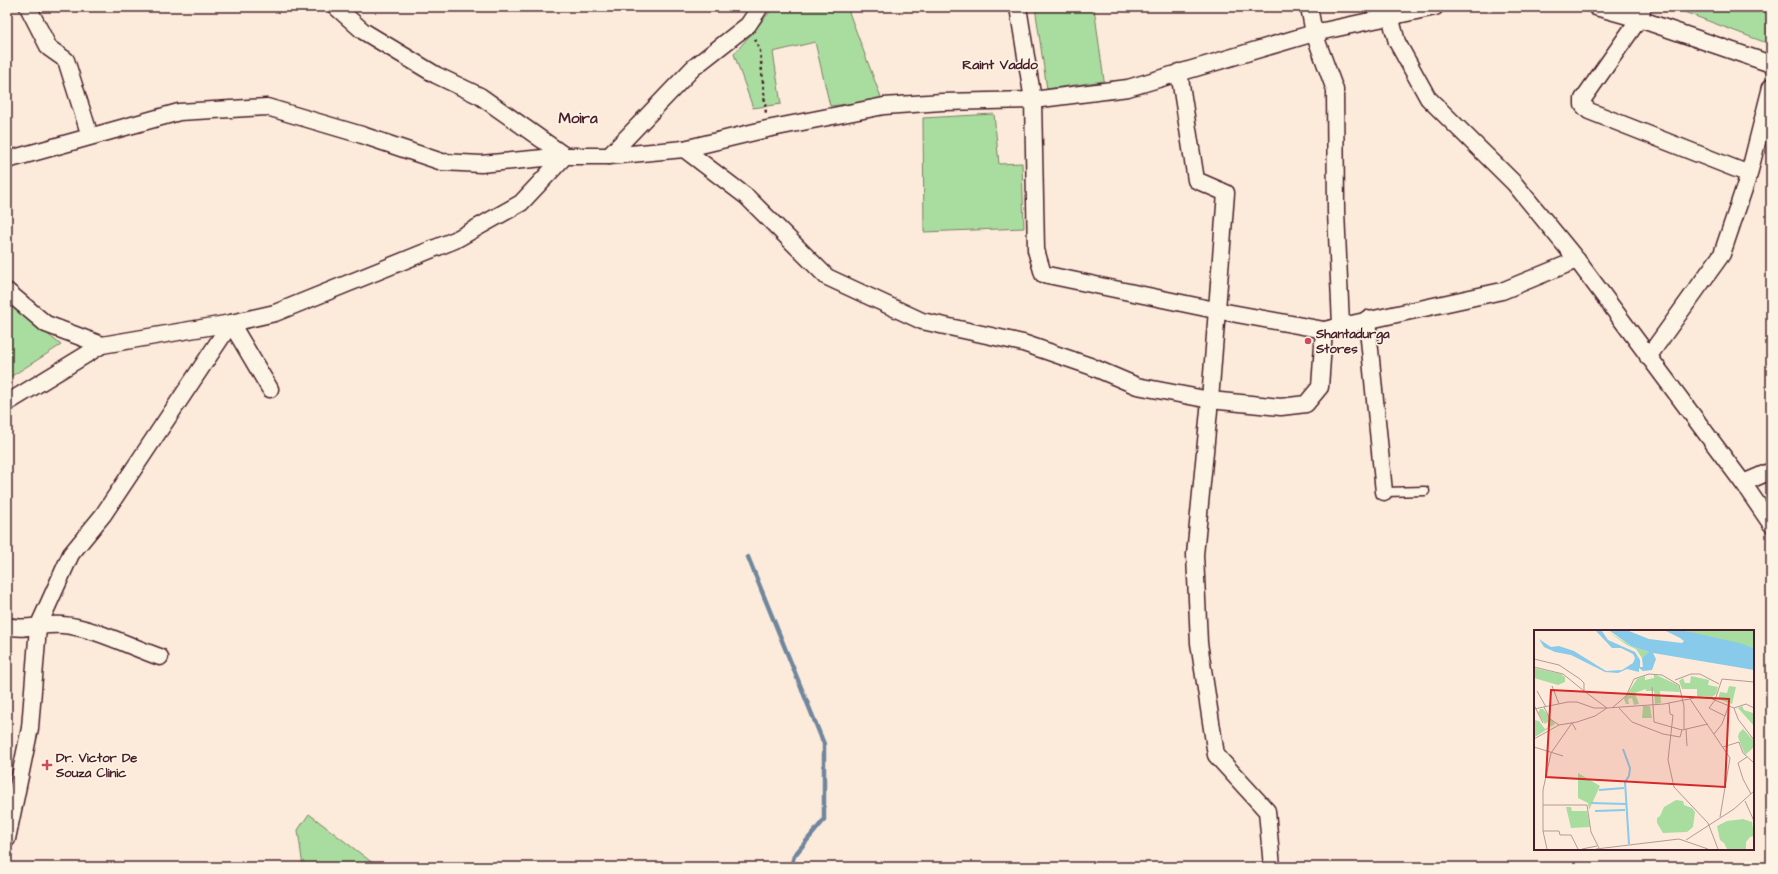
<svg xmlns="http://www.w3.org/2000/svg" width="1778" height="874" viewBox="0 0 1778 874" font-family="'Architects Daughter',sans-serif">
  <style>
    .green { fill: #a9dd9f; stroke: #7a7e65 }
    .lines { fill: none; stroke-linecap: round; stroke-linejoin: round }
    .stream { stroke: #6f869d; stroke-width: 4.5 }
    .service-casing { stroke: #4a1f2b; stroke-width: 11 }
    .minor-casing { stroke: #4a1f2b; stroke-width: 19 }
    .path { stroke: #4a1f2b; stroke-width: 2.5; stroke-dasharray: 3 3; stroke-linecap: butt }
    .service { stroke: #fcf5e5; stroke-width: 8 }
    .minor { stroke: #fcf5e5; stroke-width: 16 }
    .poi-dot { fill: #d1495b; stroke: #fcf5e5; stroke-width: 1.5 }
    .labels { text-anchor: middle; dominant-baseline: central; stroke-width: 3; stroke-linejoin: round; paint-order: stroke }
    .poi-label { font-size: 13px; font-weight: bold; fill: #4a1f2b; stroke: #fcf5e5; text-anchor: start }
    .neighbourhood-label { font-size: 14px; font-weight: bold; fill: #4a1f2b; stroke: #fcf5e5 }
    .quarter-label { font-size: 15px; font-weight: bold; fill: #4a1f2b; stroke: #fcf5e5 }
    .inset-river { fill: none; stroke: #88cae9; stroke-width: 2 }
    .inset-road { fill: none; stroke: #b59995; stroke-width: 1 }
    .view { fill: #d62828; fill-opacity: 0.15; stroke: #d62828; stroke-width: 2 }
    .inset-edge { fill: none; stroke: #4a1f2b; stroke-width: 2 }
  </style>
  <rect width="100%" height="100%" fill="#fcebdb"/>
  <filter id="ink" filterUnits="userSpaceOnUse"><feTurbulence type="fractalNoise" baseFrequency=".025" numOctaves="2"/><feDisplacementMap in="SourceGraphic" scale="8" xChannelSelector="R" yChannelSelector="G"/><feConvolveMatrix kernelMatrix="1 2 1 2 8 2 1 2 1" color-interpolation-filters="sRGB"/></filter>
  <g filter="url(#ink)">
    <g class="green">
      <path d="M 774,7 L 847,7 L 882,100 L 830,106 L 815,42 L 773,52 L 781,104 L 753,108 L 734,54 Z"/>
      <path d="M 1035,7 L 1094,7 L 1104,81 L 1047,89 Z"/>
      <path d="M 1671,7 L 1771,7 L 1771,43 L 1764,42 Z"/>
      <path d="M 994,114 L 999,164 L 1022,163 L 1024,228 L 924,232 L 923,118 Z"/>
      <path d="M 7,301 L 61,345 L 7,379 L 7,360 L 11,357 L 7,352 Z"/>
      <path d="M 309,814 L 378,867 L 303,867 L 298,830 Z"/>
    </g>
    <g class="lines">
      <path class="stream" d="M 748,557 L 824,744 L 824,820 L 794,856 L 791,867"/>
      <g class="service-casing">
        <path id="service" d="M 1384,492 L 1425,491"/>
      </g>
      <g class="minor-casing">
        <g id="minor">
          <path d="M 28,7 L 49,48 L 66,60 L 90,136"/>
          <path d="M 336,7 L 363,31 L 436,75 L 480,96 L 565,156"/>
          <path d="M 1018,7 L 1033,100 L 1036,250 L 1043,274 L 1215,310 L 1324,330 L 1502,291 L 1577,260"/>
          <path d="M 1309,7 L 1314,33 L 1335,90 L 1336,211 L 1341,325"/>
          <path d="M 1596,7 L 1639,19 L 1771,64"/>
          <path d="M 1643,7 L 1639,19 L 1583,99 L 1583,105 L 1589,111 L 1749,174"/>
          <path d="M 1390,16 L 1397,42 L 1428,98 L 1514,183 L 1577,260 L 1743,483 L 1771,524"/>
          <path d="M 1179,72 L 1196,180 L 1226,193 L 1210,400 L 1195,555 L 1199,643 L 1216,755 L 1267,811 L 1272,867"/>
          <path d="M 684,149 L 747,197 L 827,277 L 922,321 L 1023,343 L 1090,366 L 1137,386 L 1210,400 L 1281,407 L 1306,404 L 1320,387 L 1324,330"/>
          <path d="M 609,156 L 693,68 L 748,25 L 760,7"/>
          <path d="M 7,160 L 179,112 L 267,107 L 362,135 L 442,162 L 481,164 L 565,156"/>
          <path d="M 7,291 L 46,324 L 102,345"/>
          <path d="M 1367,319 L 1384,492"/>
          <path d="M 1648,357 L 1722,254 L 1749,174 L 1771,87"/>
          <path d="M 7,403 L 102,345 L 231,323 L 275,313 L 455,240 L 521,203 L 565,156 L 609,156 L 684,149 L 767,129 L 884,106 L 942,102 L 1033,100 L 1128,88 L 1314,33 L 1435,7"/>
          <path d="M 1743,483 L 1771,471"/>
          <path d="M 7,626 C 26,631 44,623 63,625 C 92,627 131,647 160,657"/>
          <path d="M 7,839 L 30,728 L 38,627 L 71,554 L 103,515 L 231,323 L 270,389"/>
        </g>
      </g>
      <path class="path" d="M 755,39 L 760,51 L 766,114"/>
      <use href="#service" class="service"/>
      <use href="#minor" class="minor"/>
    </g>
  </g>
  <g class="poi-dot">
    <circle cx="1308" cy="341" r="4"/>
    <path d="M45 759h4v4h4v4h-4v4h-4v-4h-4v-4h4z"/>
  </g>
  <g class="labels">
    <g class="poi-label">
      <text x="1316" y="334">Shantadurga<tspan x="1316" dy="15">Stores</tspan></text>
      <text x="56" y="758">Dr. Victor De<tspan x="56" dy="15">Souza Clinic</tspan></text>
    </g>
    <g class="neighbourhood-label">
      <text x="1000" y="65">Raint Vaddo</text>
    </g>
    <g class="quarter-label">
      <text x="578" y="118">Moira</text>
    </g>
  </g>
  <g transform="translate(1534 630)">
    <rect width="220" height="220" fill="#fcebdb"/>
    <path d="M 73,1 L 97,16 L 115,22 L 114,25 L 108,28 L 102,19 L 93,15 ZM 152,1 L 220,1 L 220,18 L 166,6 ZM 0,38 L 27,44 L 31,47 L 31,52 L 24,55 L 0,48 ZM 120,44 L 144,55 L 146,62 L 126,61 L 127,73 L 121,74 L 120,61 L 112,61 L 112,59 L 101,63 L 105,74 L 100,75 L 98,68 L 94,69 L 95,74 L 92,74 L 90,69 L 103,49 L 111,46 L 111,50 L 120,48 ZM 157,46 L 175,50 L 174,55 L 184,57 L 182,64 L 178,67 L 163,66 L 163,59 L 148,59 L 145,51 L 149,48 L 151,53 L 156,53 ZM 195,56 L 202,57 L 198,74 L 184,69 L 186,62 L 193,63 ZM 109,76 L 116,76 L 118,88 L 108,88 ZM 208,76 L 210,80 L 219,83 L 220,96 L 204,78 ZM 6,79 L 9,79 L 21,94 L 1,107 L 0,90 L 5,91 L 11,99 L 16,96 L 14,92 L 11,94 L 4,83 ZM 209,99 L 220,111 L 220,117 L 211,125 L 204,107 L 205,103 ZM 44,143 L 66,156 L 55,180 L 54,173 L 44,168 ZM 142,170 L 149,171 L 150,175 L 158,178 L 161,182 L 159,197 L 153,202 L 129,203 L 123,193 L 123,188 L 126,186 L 130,177 ZM 32,177 L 37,177 L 38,181 L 53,181 L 56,197 L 37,198 ZM 209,189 L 218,192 L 220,206 L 216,207 L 212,212 L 212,219 L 193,219 L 190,213 L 186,210 L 183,196 L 193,191 Z" fill="#a9dd9f"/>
    <path d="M 62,1 L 68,1 L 74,10 L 101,22 L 106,30 L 106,37 L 109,37 L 108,28 L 115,22 L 97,16 L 76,1 L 95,1 L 115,9 L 148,13 L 150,11 L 146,8 L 132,1 L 152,1 L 205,13 L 220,18 L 220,40 L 119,23 L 122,29 L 118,40 L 109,41 L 105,38 L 105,42 L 93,39 L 84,43 L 71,42 L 37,25 L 21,22 L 10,17 L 5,9 L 17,17 L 25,16 L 40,21 L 72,41 L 88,40 L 99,33 L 101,28 L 99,24 L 87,18 L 78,18 Z" fill="#88cae9"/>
    <path class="inset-river" d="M 89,119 L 96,138 L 95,146 L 91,152 L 95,214M 65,160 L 90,158M 57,173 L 92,174M 61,181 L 91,180"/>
    <path class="inset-road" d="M 0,29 L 25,35 L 46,49 L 50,53 L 50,61 L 73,78M 0,37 L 29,44 L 50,61M 141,50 L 157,44 L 166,44 L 185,54M 18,56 L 25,74M 118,57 L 120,92 L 148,100 L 174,94M 3,61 L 12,77M 156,69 L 196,128 L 186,187M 135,73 L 136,84 L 139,85 L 134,130 L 140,157 L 174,193 L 184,219M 0,75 L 9,93M 10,77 L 16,89 L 25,95M 78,78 L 92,66 L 100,49 L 115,44 L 128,45 L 145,55 L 150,76 L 150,99M 85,78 L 98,92 L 129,104 L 146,107 L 148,100M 200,78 L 204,89 L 220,110M 0,79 L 34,72 L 43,72 L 60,78 L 73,78M 191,86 L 175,78 L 181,70 L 188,49 L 220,52M 152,99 L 153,116M 180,104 L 188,94 L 195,75M 0,109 L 25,95 L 43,92 L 61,86 L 73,78 L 130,74 L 165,67 L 176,68 L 200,78 L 212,74 L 220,78M 0,117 L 29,126M 189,117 L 205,112 L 209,123 L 220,133M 213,127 L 204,133 L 209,149 L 217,164M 211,171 L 220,191M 9,175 L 53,175 L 57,202 L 65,218M 9,201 L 25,201 L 26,205 L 37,205 L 44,219M 152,210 L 200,179 L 220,161M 13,219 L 9,201 L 9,160 L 17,123 L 38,93 L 42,100M 48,219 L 63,216M 62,219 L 145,209 L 174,219"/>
    <path class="view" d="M 17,60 L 195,69 L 191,157 L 12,147 Z"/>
    <rect width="220" height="220" class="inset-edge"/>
  </g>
  <rect width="1778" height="874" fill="none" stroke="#fcf5e5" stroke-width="24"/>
  <rect x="12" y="12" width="1754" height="850" fill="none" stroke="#4a1f2b" stroke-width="1.5" filter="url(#ink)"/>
</svg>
